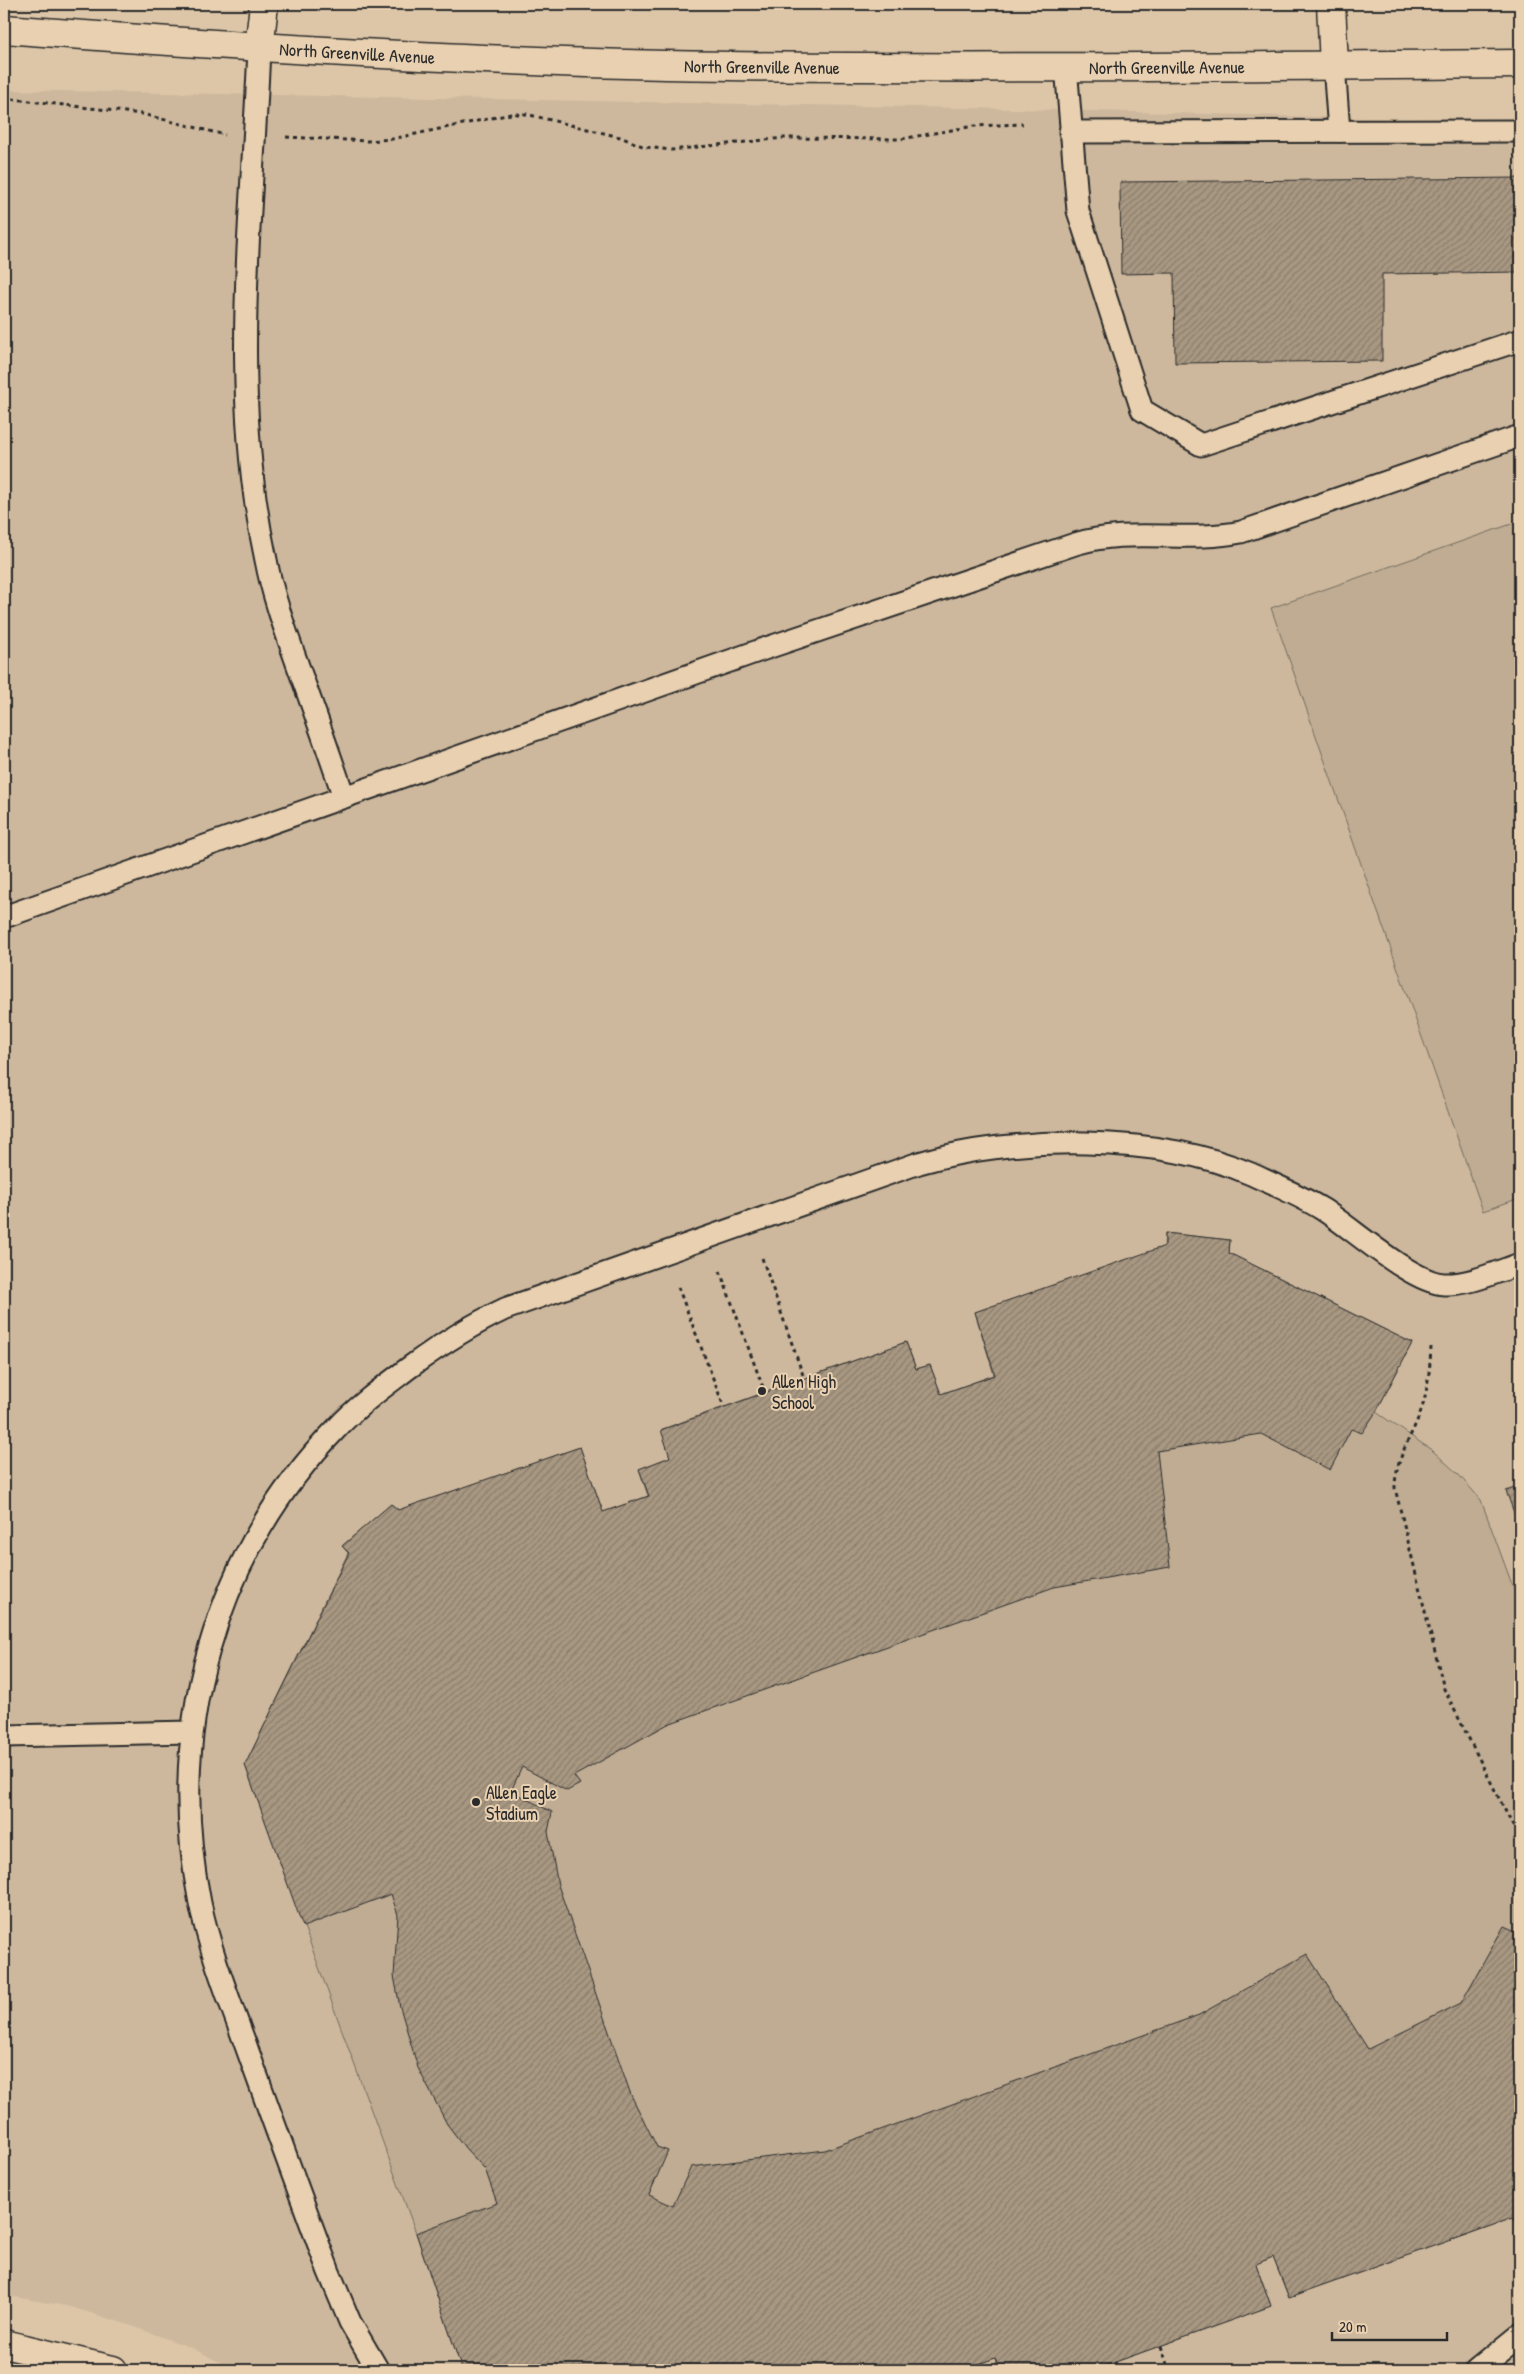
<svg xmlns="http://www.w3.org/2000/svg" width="1524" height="2374" viewBox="0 0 1524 2374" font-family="'Patrick Hand',sans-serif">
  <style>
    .built { fill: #cdb89d }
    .park { fill: #bfac93; stroke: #756c5f }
    .building { fill: url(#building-hatch); stroke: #2b2b2b }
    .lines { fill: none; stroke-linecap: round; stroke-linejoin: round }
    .service-casing { stroke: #2b2b2b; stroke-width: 25 }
    .minor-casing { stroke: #2b2b2b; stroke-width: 31 }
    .tertiary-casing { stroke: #2b2b2b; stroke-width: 31 }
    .secondary-casing { stroke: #2b2b2b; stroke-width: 31 }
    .path { stroke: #2b2b2b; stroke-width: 3; stroke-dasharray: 4 4; stroke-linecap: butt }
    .service { stroke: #e8d0b0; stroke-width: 21 }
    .minor { stroke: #e8d0b0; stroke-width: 28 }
    .tertiary { stroke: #e8d0b0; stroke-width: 28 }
    .secondary { stroke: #e8d0b0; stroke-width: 28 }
    .poi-dot { fill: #2b2b2b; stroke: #e8d0b0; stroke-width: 2 }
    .labels { text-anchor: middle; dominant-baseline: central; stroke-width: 4; stroke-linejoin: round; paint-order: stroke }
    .street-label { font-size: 18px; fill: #2b2b2b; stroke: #e8d0b0 }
    .poi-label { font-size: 18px; fill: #2b2b2b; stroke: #e8d0b0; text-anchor: start }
  </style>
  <defs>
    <pattern id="building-hatch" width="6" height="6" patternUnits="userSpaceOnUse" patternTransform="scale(1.25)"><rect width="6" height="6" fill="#a89882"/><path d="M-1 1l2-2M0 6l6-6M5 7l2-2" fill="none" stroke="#897c6b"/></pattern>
  </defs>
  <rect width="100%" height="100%" fill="#ddc6a8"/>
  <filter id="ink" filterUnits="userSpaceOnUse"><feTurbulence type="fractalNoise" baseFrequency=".02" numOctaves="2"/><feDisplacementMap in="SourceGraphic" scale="10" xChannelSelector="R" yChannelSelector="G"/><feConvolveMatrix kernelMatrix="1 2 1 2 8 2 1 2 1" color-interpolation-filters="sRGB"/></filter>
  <g filter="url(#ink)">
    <path class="built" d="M 4,90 L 1016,109 L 1520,122 L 1520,2370 L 235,2370 L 192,2348 L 129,2325 L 71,2307 L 4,2295 Z"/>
    <g class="park">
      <path d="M 1520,521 L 1520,1198 L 1483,1211 L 1271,608 Z"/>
      <path d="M 1165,1233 L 1230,1240 L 1229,1253 L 1412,1343 L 1376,1412 L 1433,1451 L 1458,1474 L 1481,1500 L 1520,1606 L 1520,2226 L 1513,2218 L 1289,2298 L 1273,2257 L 1256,2264 L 1271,2306 L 1093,2370 L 999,2370 L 995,2358 L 961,2370 L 462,2370 L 416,2233 L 245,1765 L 348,1553 L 342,1546 L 391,1504 L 399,1510 L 580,1447 L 603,1512 L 648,1496 L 639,1469 L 670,1457 L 662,1429 L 906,1342 L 916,1369 L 930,1365 L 941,1394 L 994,1375 L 975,1312 L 1164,1247 Z"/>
    </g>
    <g class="building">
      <path d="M 1520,178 L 1520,272 L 1382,274 L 1382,361 L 1175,363 L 1174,273 L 1121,274 L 1120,182 Z"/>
      <path d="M 1165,1233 L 1230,1240 L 1229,1253 L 1412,1343 L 1376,1412 L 1362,1433 L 1351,1429 L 1330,1470 L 1261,1434 L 1157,1451 L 1170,1567 L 1054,1587 L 668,1724 L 574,1776 L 580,1784 L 567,1791 L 522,1767 L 511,1791 L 552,1812 L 548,1832 L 558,1885 L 631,2095 L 657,2147 L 668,2151 L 649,2195 L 673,2206 L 691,2167 L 825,2150 L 1199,2015 L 1307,1954 L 1368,2049 L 1461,2003 L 1504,1926 L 1520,1933 L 1520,2226 L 1513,2218 L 1289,2298 L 1273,2257 L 1256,2264 L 1271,2306 L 1093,2370 L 999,2370 L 995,2358 L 962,2370 L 462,2370 L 416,2233 L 497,2203 L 485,2169 L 466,2149 L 447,2124 L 418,2068 L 400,2007 L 394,1976 L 398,1915 L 391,1894 L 303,1927 L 245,1765 L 349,1553 L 342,1546 L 391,1504 L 398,1510 L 580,1447 L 603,1512 L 649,1496 L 639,1469 L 670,1457 L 661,1430 L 906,1342 L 916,1369 L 930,1365 L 941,1394 L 995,1375 L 975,1312 L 1165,1246 Z"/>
      <path d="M 1520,1486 L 1520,1529 L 1506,1491 Z"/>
    </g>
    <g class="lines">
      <g class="service-casing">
        <g id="service">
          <path d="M 259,49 C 252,219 229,392 266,560 C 273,597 286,632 298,666 C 314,710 329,753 344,797"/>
          <path d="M 1334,65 L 1339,131"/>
          <path d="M 1066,66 L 1078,211 L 1142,410 L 1201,445 L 1520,340"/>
          <path d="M 1070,132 L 1520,131"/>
          <path d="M 4,917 L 761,650 L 1075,544 C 1129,527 1186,543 1241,532 L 1520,436"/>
          <path d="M 4,1736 L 191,1732"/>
          <path d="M 378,2370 L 350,2322 L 329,2272 C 302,2201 276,2129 250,2057 C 232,2006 211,1956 200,1903 C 165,1730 214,1555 337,1428 C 358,1405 385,1386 410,1367 C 440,1345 471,1325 505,1309 L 919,1163 C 1014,1135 1159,1134 1251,1174 C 1275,1185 1299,1195 1322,1209 C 1351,1227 1412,1283 1444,1284 C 1470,1285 1496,1272 1520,1264"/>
          <path d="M 1477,2370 L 1520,2335"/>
        </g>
      </g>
      <g class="minor-casing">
        <path id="minor" d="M 1331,4 L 1334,65"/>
      </g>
      <g class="tertiary-casing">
        <path id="tertiary" d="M 4,2344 L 113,2370"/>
      </g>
      <g class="secondary-casing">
        <g id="secondary">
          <path id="s1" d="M 4,29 C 224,46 445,60 666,65 C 951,70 1236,66 1520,64"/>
          <path d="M 259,49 L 264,4"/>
        </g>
      </g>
      <g class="path">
        <path d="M 4,98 L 142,114 L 225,135"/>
        <path d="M 286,137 L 368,141 L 392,139 L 511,114 L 526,114 L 620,137 L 645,147 L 671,150 L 784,138 L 901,139 L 974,126 L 1023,124"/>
        <path d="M 762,1258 L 804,1378"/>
        <path d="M 720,1271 L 765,1393"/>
        <path d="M 678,1287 L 724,1407"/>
        <path d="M 1431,1347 C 1430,1367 1428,1388 1422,1408 C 1413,1435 1395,1458 1395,1488 L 1444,1689 L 1520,1840"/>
        <path d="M 1161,2346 L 1169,2370"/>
        <path d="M 1115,2362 L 1118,2370"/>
      </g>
      <use href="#service" class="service"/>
      <use href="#minor" class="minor"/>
      <use href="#tertiary" class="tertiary"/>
      <use href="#secondary" class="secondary"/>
    </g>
  </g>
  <g class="poi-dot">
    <circle cx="762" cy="1391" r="5"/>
    <circle cx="476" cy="1802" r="5"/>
  </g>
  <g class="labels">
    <g class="street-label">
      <text stroke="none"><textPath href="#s1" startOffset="354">North Greenville Avenue</textPath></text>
      <text stroke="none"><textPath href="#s1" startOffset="759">North Greenville Avenue</textPath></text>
      <text stroke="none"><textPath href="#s1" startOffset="1164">North Greenville Avenue</textPath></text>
    </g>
    <g class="poi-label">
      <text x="772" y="1381">Allen High<tspan x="772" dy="21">School</tspan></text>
      <text x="486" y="1792">Allen Eagle<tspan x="486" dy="21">Stadium</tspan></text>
    </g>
  </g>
  <rect width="1524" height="2374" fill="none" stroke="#e8d0b0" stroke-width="20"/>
  <rect x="10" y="10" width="1504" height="2354" fill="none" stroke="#2b2b2b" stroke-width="2" filter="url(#ink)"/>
  <path d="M1332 2332v8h115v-8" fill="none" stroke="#2b2b2b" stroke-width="2.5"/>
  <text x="1339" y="2332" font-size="15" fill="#2b2b2b" stroke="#e8d0b0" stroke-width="4" paint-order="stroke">20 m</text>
</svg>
